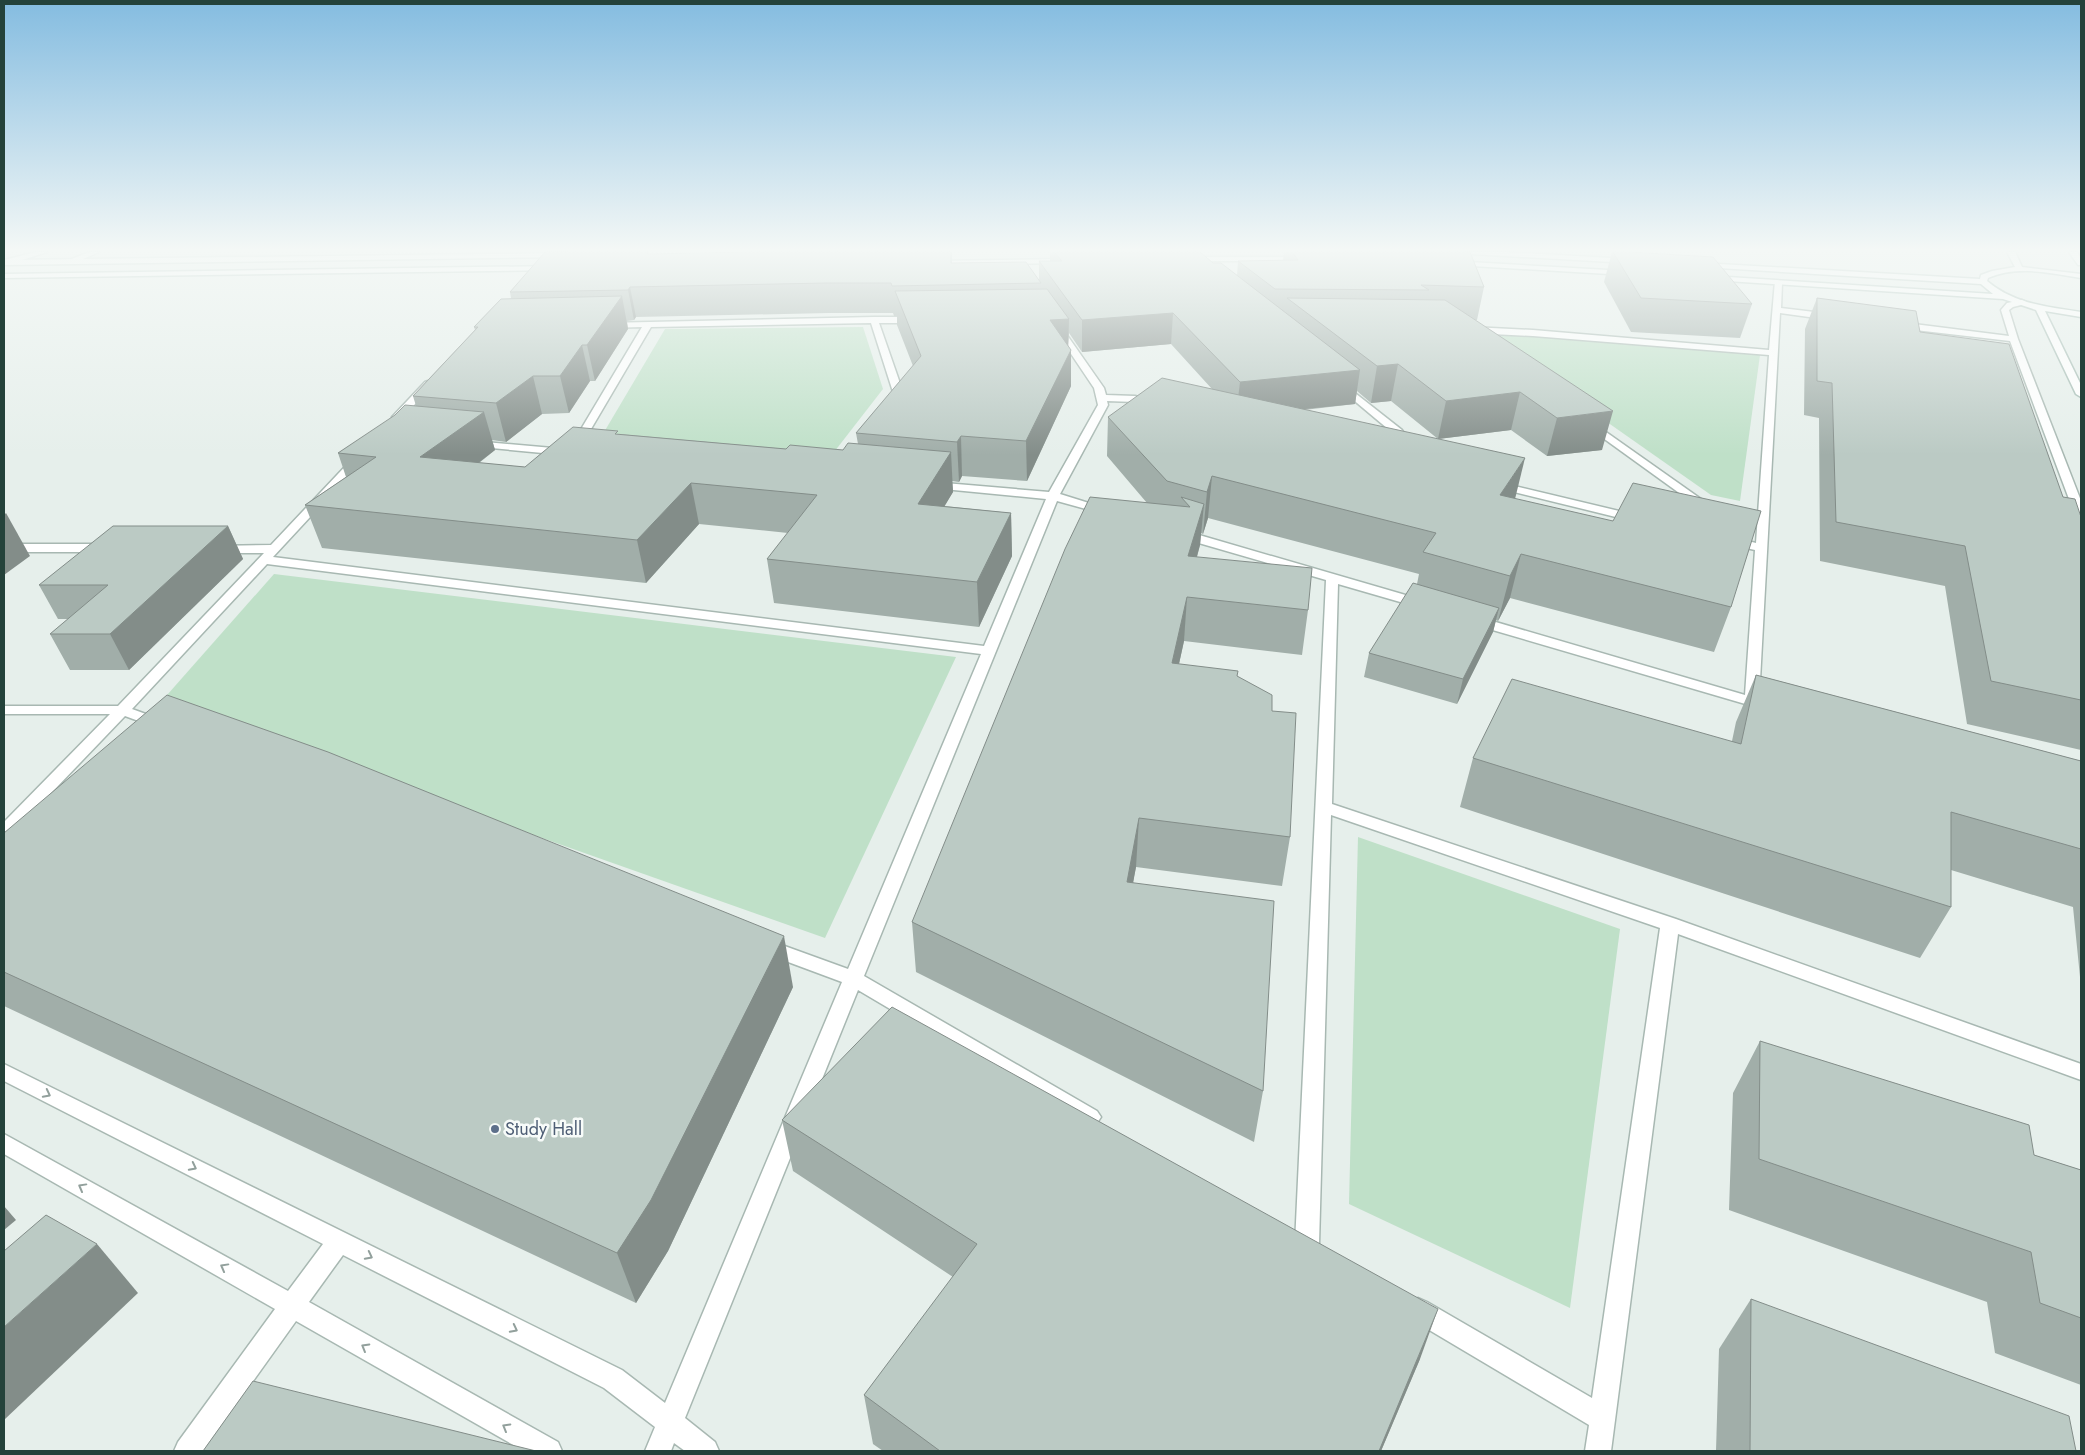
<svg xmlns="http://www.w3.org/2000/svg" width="2085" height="1455" viewBox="0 0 2085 1455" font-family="Jost,sans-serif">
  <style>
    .green { fill: #bfe0c8 }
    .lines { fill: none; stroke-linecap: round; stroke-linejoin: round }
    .street-casing { stroke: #a8b8b2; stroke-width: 3 }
    .secondary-casing { stroke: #a4bbb3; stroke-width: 3 }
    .street { fill: #fff; fill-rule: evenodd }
    .secondary { fill: #fff; fill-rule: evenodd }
    .wall { fill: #a1aea9; fill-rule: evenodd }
    .shaded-wall { fill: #838d89 }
    .building { fill: #bbcac4; stroke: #838d89 }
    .oneway { stroke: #92a09c }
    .service-dot { fill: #5c6f8a; stroke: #f7fbf9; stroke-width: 2 }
    .labels { text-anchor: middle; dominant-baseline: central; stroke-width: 5; stroke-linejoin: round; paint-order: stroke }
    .near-service-label { font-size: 18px; fill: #4e5e75; stroke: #f7fbf9; text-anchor: start }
  </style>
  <rect width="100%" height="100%" fill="#e6efeb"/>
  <g class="green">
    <path d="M 863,327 L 883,389 L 824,465 L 597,444 L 665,329 Z"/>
    <path d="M 1483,335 L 1543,337 L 1760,355 L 1740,501 L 1711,495 Z"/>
    <path d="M 274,574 L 956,657 L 825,938 L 160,703 Z"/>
    <path d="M 1358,837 L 1620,929 L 1570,1308 L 1349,1204 Z"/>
  </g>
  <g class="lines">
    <g class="street-casing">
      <g id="street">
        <path d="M 36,252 L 47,252 L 10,264 L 4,263 L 4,260 Z"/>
        <path d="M 89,252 L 99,252 L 74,263 L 67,261 Z"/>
        <path d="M 1775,281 L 1782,283 L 1781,308 L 1831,314 L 1835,317 L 1831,320 L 1780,313 L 1759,699 L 1769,702 L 1771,705 L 1769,708 L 1759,708 L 1472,624 L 1470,621 L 1472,618 L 1482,618 L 1745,695 L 1755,550 L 1728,544 L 1726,541 L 1732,537 L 1756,543 L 1769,355 L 1533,336 L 1472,333 L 1468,330 L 1472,327 L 1533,330 L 1769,350 Z"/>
        <path d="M 2022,300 L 2026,302 L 2025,304 L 2013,307 L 2009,310 L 2018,339 L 2081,501 L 2081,518 L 2075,515 L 2010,341 L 1898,328 L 1894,325 L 1898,322 L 2009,336 L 2001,310 L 2007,303 Z"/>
        <path d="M 874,317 L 917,317 L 921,320 L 917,323 L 879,323 L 903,392 L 894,404 L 888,404 L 886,402 L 893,392 L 871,323 L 651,327 L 581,446 L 576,449 L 571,446 L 642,327 L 607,328 L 603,325 L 604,323 Z"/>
        <path d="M 1057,324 L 1060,325 L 1104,388 L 1106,395 L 1135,396 L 1155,401 L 1157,403 L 1152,406 L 1135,402 L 1107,401 L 1108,405 L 1060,494 L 1108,509 L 1110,511 L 1104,514 L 1057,501 L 864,976 L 1097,1111 L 1101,1117 L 1097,1123 L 1090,1126 L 1083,1123 L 858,990 L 685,1418 L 715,1442 L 719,1451 L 685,1451 L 674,1443 L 671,1451 L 645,1451 L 655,1427 L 604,1388 L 343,1255 L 309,1302 L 558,1442 L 562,1451 L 524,1451 L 296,1321 L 203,1451 L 174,1451 L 178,1442 L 275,1309 L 4,1154 L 4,1134 L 288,1291 L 323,1244 L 4,1081 L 4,1064 L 622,1370 L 665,1403 L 842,982 L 761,952 L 759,947 L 761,942 L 768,940 L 848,969 L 981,654 L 267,564 L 132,709 L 165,721 L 167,724 L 165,727 L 155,727 L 125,716 L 10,836 L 4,838 L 4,822 L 110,714 L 4,714 L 4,706 L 118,706 L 264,553 L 218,553 L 212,549 L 214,546 L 271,545 L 354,457 L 362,457 L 363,459 L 362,461 L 273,557 L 984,646 L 1046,499 L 933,488 L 927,485 L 933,482 L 1049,492 L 1098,405 L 1094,388 L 1053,327 Z"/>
        <path d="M 428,381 L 433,384 L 431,386 L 400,421 L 392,421 L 392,417 L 425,382 Z"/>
        <path d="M 1341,382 L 1402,430 L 1412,445 L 1411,447 L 1403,447 L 1394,434 L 1338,387 L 1338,383 Z"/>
        <path d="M 1589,420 L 1708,504 L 1710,506 L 1708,508 L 1700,508 L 1585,425 L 1584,423 Z"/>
        <path d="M 474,441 L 564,449 L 569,452 L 564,455 L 470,446 L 469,444 Z"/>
        <path d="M 1498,482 L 1640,516 L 1642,518 L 1636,522 L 1494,487 L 1492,485 Z"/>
        <path d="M 1182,530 L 1426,601 L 1428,604 L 1421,608 L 1338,584 L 1332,804 L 1676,919 L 2081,1064 L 2081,1080 L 1678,934 L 1611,1451 L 1585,1451 L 1589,1425 L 1409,1318 L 1406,1310 L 1409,1302 L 1418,1298 L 1427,1302 L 1592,1398 L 1660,928 L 1331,815 L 1319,1244 L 1315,1252 L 1307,1255 L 1299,1252 L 1295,1244 L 1326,580 L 1178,537 L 1176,534 Z"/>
        <path d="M 4,544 L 105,544 L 111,548 L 105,552 L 4,552 Z"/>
      </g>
    </g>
    <g class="secondary-casing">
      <g id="secondary">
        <path d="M 1467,252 L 1506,252 L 1629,259 L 1633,261 L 1629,263 L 1471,254 Z"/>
        <path d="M 2007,252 L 2015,252 L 2022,267 L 2081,274 L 2081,278 C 2050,273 2017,265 1988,278 L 1987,281 C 2014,304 2048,307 2081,312 L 2081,317 L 2045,311 L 2081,385 L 2081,397 L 2076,394 L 2036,310 L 2003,299 L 1712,280 L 1708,278 L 1712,276 L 1993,294 L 1981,284 L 1702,267 L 1698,265 L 1702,263 L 1980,279 L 1981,275 L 1992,271 L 2015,267 Z"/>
        <path d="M 2069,252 L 2077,252 L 2081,258 L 2081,265 L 2078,265 Z"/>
        <path d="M 562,253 L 565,253 L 565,257 L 4,265 L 4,261 L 7,260 Z"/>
        <path d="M 1187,257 L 1304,257 L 1308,259 L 1304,261 L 1190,261 L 1186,259 Z"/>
        <path d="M 1059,259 L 1062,259 L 1062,263 L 932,265 L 928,263 L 932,261 Z"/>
        <path d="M 1452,261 L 1626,271 L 1630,273 L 1626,275 L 1455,265 L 1452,265 Z"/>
        <path d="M 552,266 L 556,268 L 555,270 L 4,278 L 4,274 Z"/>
      </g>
    </g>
    <use href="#street" class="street"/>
    <use href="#secondary" class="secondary"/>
  </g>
  <g class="wall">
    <path d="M 952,252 L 952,263 L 1039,280 L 1039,261 L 1050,261 L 1050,252 L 1200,252 L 1213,263 L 1237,276 L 1238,261 L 1283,260 L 1284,252 L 1470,252 L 1484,287 L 1477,320 L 1475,320 L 1602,450 L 1547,456 L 1511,430 L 1438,439 L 1391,401 L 1371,403 L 1357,391 L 1355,404 L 1304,410 L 1515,499 L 1731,607 L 1714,652 L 1510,598 L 1498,621 L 1496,620 L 1493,632 L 1457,704 L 1364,677 L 1369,653 L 1417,584 L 1419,574 L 1208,518 L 1203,534 L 1201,533 L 1200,545 L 1197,557 L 1308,610 L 1302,655 L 1184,641 L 1179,664 L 1237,676 L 1272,711 L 1290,837 L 1282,886 L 1136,867 L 1133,882 L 1263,1091 L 1254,1142 L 916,972 L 912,922 L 1147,503 L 1107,456 L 1108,417 L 1212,389 L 1171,344 L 1082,352 L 1069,333 L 1068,346 L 1071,386 L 1027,481 L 962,476 L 959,482 L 952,481 L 953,492 L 944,506 L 1011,513 L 1012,556 L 979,627 L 774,603 L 767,559 L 788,533 L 699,524 L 646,583 L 322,548 L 305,505 L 346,477 L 338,453 L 416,406 L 413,396 L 475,330 L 474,327 L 511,298 L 510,292 L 651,254 ZM 829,313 L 893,313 L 894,316 L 897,316 L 897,325 L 913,366 L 856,433 L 858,444 L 843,450 L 786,449 L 619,434 L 525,467 L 479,463 L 495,450 L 492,440 L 506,442 L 542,414 L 569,413 L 590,381 L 595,381 L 628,329 L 627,321 L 634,320 L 636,317 Z"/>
    <path d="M 1612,252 L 1630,252 L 1752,304 L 1740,338 L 1631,332 L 1604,282 Z"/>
    <path d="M 1817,298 L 1920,332 L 2063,497 L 2081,517 L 2081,750 L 1967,724 L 1945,586 L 1820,561 L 1819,418 L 1804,415 L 1805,329 Z"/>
    <path d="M 228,526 L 243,559 L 129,670 L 70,670 L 50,634 L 68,619 L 58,619 L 39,585 Z"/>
    <path d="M 1756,675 L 2081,761 L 2081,987 L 2073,907 L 1951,870 L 1951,907 L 1920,958 L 1460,807 L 1473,758 L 1732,741 L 1736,722 Z"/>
    <path d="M 4,833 L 793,987 L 668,1251 L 636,1303 L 4,1006 Z"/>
    <path d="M 1760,1041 L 2034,1155 L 2081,1170 L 2081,1385 L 1995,1353 L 1987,1302 L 1729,1210 L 1733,1093 Z"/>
    <path d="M 782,1120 L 1420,1359 L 1381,1451 L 883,1451 L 873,1444 L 864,1395 L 953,1277 L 793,1171 Z"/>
    <path d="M 1751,1299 L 2076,1451 L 1716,1451 L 1719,1349 Z"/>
  </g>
  <g class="shaded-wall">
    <path d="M 630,287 L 636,317 L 634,320 L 628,290 Z"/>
    <path d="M 622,296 L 628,329 L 595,381 L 587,345 Z"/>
    <path d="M 1173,313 L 1171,344 L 1082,352 L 1082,320 Z"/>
    <path d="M 1069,319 L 1068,353 L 1050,320 Z"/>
    <path d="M 582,345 L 590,381 L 569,413 L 560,376 Z"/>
    <path d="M 1071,350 L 1071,386 L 1027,481 L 1026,441 Z"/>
    <path d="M 1398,364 L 1391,401 L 1371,403 L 1377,366 Z"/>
    <path d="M 1360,370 L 1355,404 L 1236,416 L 1240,382 Z"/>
    <path d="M 533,376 L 542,414 L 506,442 L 496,403 Z"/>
    <path d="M 1520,392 L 1511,430 L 1438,439 L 1446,401 Z"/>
    <path d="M 1613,411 L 1602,450 L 1547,456 L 1557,418 Z"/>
    <path d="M 484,412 L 495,450 L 433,498 L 420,457 Z"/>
    <path d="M 961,436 L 962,476 L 959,482 L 957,442 Z"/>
    <path d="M 951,452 L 953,492 L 921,546 L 918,504 Z"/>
    <path d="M 1525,458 L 1515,499 L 1500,495 Z"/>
    <path d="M 1212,476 L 1208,518 L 1203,534 L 1207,492 Z"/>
    <path d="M 691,483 L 699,524 L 646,583 L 637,540 Z"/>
    <path d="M 1204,504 L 1200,545 L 1185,599 L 1188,556 Z"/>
    <path d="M 6,513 L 30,556 L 4,575 L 4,515 Z"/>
    <path d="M 1011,513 L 1012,556 L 979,627 L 977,582 Z"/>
    <path d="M 228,526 L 243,559 L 129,670 L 110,634 Z"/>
    <path d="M 1521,554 L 1510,598 L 1498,621 L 1510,576 Z"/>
    <path d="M 1187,597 L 1184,641 L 1169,709 L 1172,663 Z"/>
    <path d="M 1499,608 L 1493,632 L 1457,704 L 1463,679 Z"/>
    <path d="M 1139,818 L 1136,867 L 1124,932 L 1127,882 Z"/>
    <path d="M 784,936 L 793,987 L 668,1251 L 636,1303 L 617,1253 Z"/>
    <path d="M 4,1206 L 16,1220 L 4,1230 Z"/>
    <path d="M 97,1244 L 138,1293 L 4,1420 L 4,1327 Z"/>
    <path d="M 1438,1309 L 1420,1359 L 1381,1451 L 1379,1451 Z"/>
  </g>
  <g class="building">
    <path d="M 545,252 L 648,252 L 647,254 L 748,252 L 951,252 L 951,263 L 1026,262 L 1041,283 L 892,286 L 891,283 L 826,283 L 630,287 L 628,290 L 510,292 Z"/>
    <path d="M 1054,252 L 1200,252 L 1213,263 L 1221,263 L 1360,370 L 1240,382 L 1173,313 L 1082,320 L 1039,261 L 1062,261 Z"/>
    <path d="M 1292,252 L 1470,252 L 1484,287 L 1421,285 L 1429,290 L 1275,289 L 1238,261 L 1298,260 Z"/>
    <path d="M 1613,252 L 1630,252 L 1713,257 L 1752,304 L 1641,298 Z"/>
    <path d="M 1047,289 L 1069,319 L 1050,320 L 1071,350 L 1026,441 L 961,436 L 957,442 L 856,433 L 921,356 L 895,291 Z"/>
    <path d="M 622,296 L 587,345 L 582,345 L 560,376 L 533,376 L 496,403 L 413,396 L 478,327 L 474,327 L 501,299 Z"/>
    <path d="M 1287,298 L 1445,300 L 1613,411 L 1557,418 L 1520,392 L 1446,401 L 1398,364 L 1377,366 Z"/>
    <path d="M 1817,298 L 1916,311 L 1920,332 L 2009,344 L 2063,497 L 2075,499 L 2081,517 L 2081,700 L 1991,681 L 1965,546 L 1836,522 L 1832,383 L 1817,381 Z"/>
    <path d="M 1162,378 L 1525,458 L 1500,495 L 1613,521 L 1633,483 L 1761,511 L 1731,607 L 1521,554 L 1510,576 L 1423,552 L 1436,533 L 1212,476 L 1207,492 L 1167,481 L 1108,417 Z"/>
    <path d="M 405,405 L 484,412 L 420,457 L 525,467 L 573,427 L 618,431 L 615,434 L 786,449 L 790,445 L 843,450 L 848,443 L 951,452 L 918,504 L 1011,513 L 977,582 L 767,559 L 817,495 L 691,483 L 637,540 L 305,505 L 376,457 L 338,453 L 395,415 Z"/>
    <path d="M 1090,497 L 1190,507 L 1181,497 L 1204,504 L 1188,556 L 1312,568 L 1308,610 L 1187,597 L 1172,663 L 1238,671 L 1237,676 L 1272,695 L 1272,711 L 1296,713 L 1290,837 L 1139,818 L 1127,882 L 1274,901 L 1263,1091 L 912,922 L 1065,549 Z"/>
    <path d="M 113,526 L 228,526 L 110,634 L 50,634 L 108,585 L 39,585 Z"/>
    <path d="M 1413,583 L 1499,608 L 1463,679 L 1369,653 Z"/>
    <path d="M 1756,675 L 2081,761 L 2081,849 L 1951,812 L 1951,907 L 1473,758 L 1512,679 L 1741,744 Z"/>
    <path d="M 167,695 L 328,752 L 784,936 L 651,1200 L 617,1253 L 4,972 L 4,833 Z"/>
    <path d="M 892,1007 L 1438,1309 L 1379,1451 L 940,1451 L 864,1395 L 977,1244 L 782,1120 Z"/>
    <path d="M 1760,1041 L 2029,1125 L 2034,1155 L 2081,1170 L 2081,1318 L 2040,1303 L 2031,1252 L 1759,1159 Z"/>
    <path d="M 46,1215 L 97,1244 L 4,1327 L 4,1251 Z"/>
    <path d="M 1751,1299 L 2069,1416 L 2076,1451 L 1750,1451 Z"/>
    <path d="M 253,1381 L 536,1451 L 203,1451 Z"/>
  </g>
  <defs><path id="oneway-chevron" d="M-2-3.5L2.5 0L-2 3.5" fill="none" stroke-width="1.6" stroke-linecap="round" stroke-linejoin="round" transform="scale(1.25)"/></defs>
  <g class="oneway">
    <use href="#oneway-chevron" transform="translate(47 1094) rotate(27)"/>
    <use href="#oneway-chevron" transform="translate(193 1167) rotate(27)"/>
    <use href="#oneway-chevron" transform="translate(82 1187) rotate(-151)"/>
    <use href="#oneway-chevron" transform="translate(369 1256) rotate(27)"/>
    <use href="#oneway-chevron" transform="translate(224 1267) rotate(-151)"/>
    <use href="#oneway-chevron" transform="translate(514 1329) rotate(27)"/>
    <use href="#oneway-chevron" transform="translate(365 1347) rotate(-150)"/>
    <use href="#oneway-chevron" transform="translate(506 1427) rotate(-150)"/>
  </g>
  <linearGradient id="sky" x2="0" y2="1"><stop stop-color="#84bce0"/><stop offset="0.55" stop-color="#f4f8f6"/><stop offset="1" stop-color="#f4f8f6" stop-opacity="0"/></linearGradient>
  <rect width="2085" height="455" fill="url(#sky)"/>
  <circle class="service-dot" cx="495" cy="1129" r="5"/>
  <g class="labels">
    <g class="near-service-label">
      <text x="505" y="1129">Study Hall</text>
    </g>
  </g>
  <rect width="2085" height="1455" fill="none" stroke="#24423a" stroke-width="10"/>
</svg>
